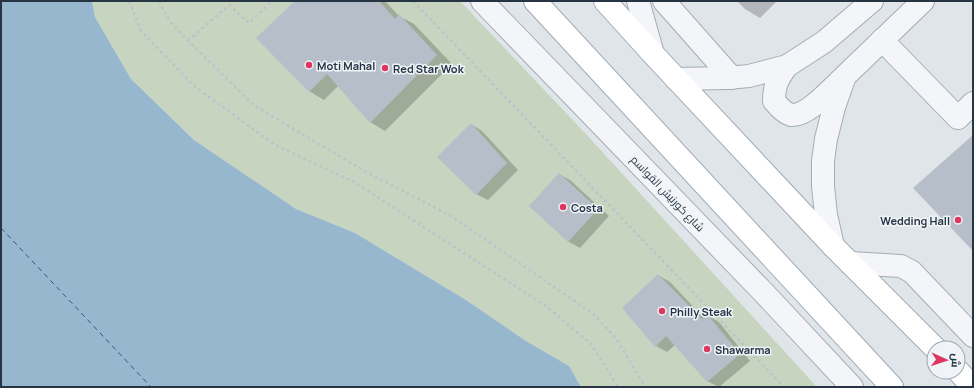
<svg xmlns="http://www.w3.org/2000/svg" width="974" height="388" viewBox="0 0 974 388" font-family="Manrope,Cairo,sans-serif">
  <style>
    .green { fill: #c7d5c0 }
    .water { fill: #97b7cf }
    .shadow { fill: #0003 }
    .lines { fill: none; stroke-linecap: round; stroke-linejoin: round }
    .ferry { stroke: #2c577d; stroke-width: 1; stroke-dasharray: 5 4; stroke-linecap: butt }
    .building { fill: #b6bfc9 }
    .minor-casing { stroke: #a4acb5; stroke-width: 24 }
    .major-casing { stroke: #9eaab8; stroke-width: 24 }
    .path { stroke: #bec3c9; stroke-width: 2.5; stroke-dasharray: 3 3; stroke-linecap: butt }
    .minor { stroke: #f3f5f8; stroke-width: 22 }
    .major { stroke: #fff; stroke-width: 22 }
    .poi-dot { fill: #dd375f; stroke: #f0f4f8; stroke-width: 1.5 }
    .labels { text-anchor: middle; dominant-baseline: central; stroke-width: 3; stroke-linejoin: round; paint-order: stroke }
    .poi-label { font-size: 11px; font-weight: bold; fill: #263444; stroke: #f0f4f8; text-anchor: start }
    .street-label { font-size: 11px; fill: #263444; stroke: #f0f4f8 }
  </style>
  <rect width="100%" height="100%" fill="#e0e5ea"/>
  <path class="green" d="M 92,1 L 460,1 L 586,134 L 817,387 L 581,387 L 569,366 L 526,341 L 466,300 L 355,233 L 296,209 L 194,140 L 131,79 L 95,17 Z"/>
  <path class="water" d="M 1,1 L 92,1 L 95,17 L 131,79 L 194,140 L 296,209 L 355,233 L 466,300 L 526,341 L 569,366 L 581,387 L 1,387 Z"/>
  <g class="shadow">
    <path d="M 296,1 L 385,1 L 399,16 L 414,24 L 452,64 L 385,131 L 370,122 L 338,86 L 324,100 L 309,91 Z"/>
    <path d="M 737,1 L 777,1 L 760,18 L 745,9 Z"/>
    <path d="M 471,124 L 482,131 L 518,170 L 488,200 L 476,194 Z"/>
    <path d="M 559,174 L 570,180 L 609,216 L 580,248 L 569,242 L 530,206 Z"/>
    <path d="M 658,275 L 670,282 L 704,318 L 707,315 L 719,322 L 750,361 L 719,387 L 707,381 L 675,345 L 667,352 L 656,346 Z"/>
  </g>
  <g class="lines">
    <path class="ferry" d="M 1,228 L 151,387"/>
  </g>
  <g class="building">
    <path d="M 295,1 L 379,1 L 395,19 L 399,14 L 437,55 L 370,123 L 327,74 L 309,92 L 256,38 Z"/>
    <path d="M 471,123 L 507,163 L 476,195 L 437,157 Z"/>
    <path d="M 973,135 L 973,251 L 913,188 Z"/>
    <path d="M 559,173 L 598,209 L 568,242 L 529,206 Z"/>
    <path d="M 658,274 L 702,319 L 707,314 L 740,354 L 707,382 L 666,336 L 655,347 L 622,308 Z"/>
  </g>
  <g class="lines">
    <g class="minor-casing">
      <g id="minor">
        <path d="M 482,1 L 765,294 L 852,387"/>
        <path d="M 638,1 L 653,54"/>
        <path d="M 664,1 L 732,78"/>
        <path d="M 882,40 L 958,118 L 973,103"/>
        <path d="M 787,66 C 778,78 774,85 774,101 C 778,106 784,113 791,115 C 807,117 831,89 843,78"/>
        <path d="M 676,79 L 727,78 L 749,76 L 787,66 L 824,42 L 872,1"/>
        <path d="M 833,246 L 826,215 L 823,186 L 823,161 L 826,139 L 834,107 L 845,76 L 923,1"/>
        <path d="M 850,263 L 901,266 L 912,272 L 973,336"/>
      </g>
    </g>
    <g class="major-casing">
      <g id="major">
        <path d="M 535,1 L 892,387"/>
        <path d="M 605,1 L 653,54 L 833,246 L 935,348"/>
        <path d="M 958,371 L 973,387"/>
      </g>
    </g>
    <g class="path">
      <path d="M 129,1 L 141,31 L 194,86 L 275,145 L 354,182 L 546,306 L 591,344 L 618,387"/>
      <path d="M 159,1 L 169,20 L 188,41 L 255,106 L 363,170 L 451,216 L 592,313 L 616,338 L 645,387"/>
      <path d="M 413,1 L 784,387"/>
      <path d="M 188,41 L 229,5 L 249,23 L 272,1"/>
    </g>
    <use href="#minor" class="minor"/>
    <use href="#major" class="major"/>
  </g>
  <g class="poi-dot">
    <circle cx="309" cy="65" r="4"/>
    <circle cx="385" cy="68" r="4"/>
    <circle cx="563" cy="207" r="4"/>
    <circle cx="958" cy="220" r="4"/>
    <circle cx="662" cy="311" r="4"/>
    <circle cx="707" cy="349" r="4"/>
  </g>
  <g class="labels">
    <g class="poi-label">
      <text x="317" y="65">Moti Mahal</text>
      <text x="393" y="68">Red Star Wok</text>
      <text x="571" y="207">Costa</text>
      <text x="950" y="220" text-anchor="end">Wedding Hall</text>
      <text x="670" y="311">Philly Steak</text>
      <text x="715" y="349">Shawarma</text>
    </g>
    <g class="street-label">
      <text transform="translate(668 193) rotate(46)">شارع كورنيش القواسم</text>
    </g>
  </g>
  <rect width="974" height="388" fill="none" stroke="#263444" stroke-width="4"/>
  <g transform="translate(946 360) rotate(93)"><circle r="19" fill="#f0f4f8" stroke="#9fa7b0"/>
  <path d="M0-3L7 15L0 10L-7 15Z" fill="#dd375f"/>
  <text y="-6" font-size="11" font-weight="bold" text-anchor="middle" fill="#263444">ش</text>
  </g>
</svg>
